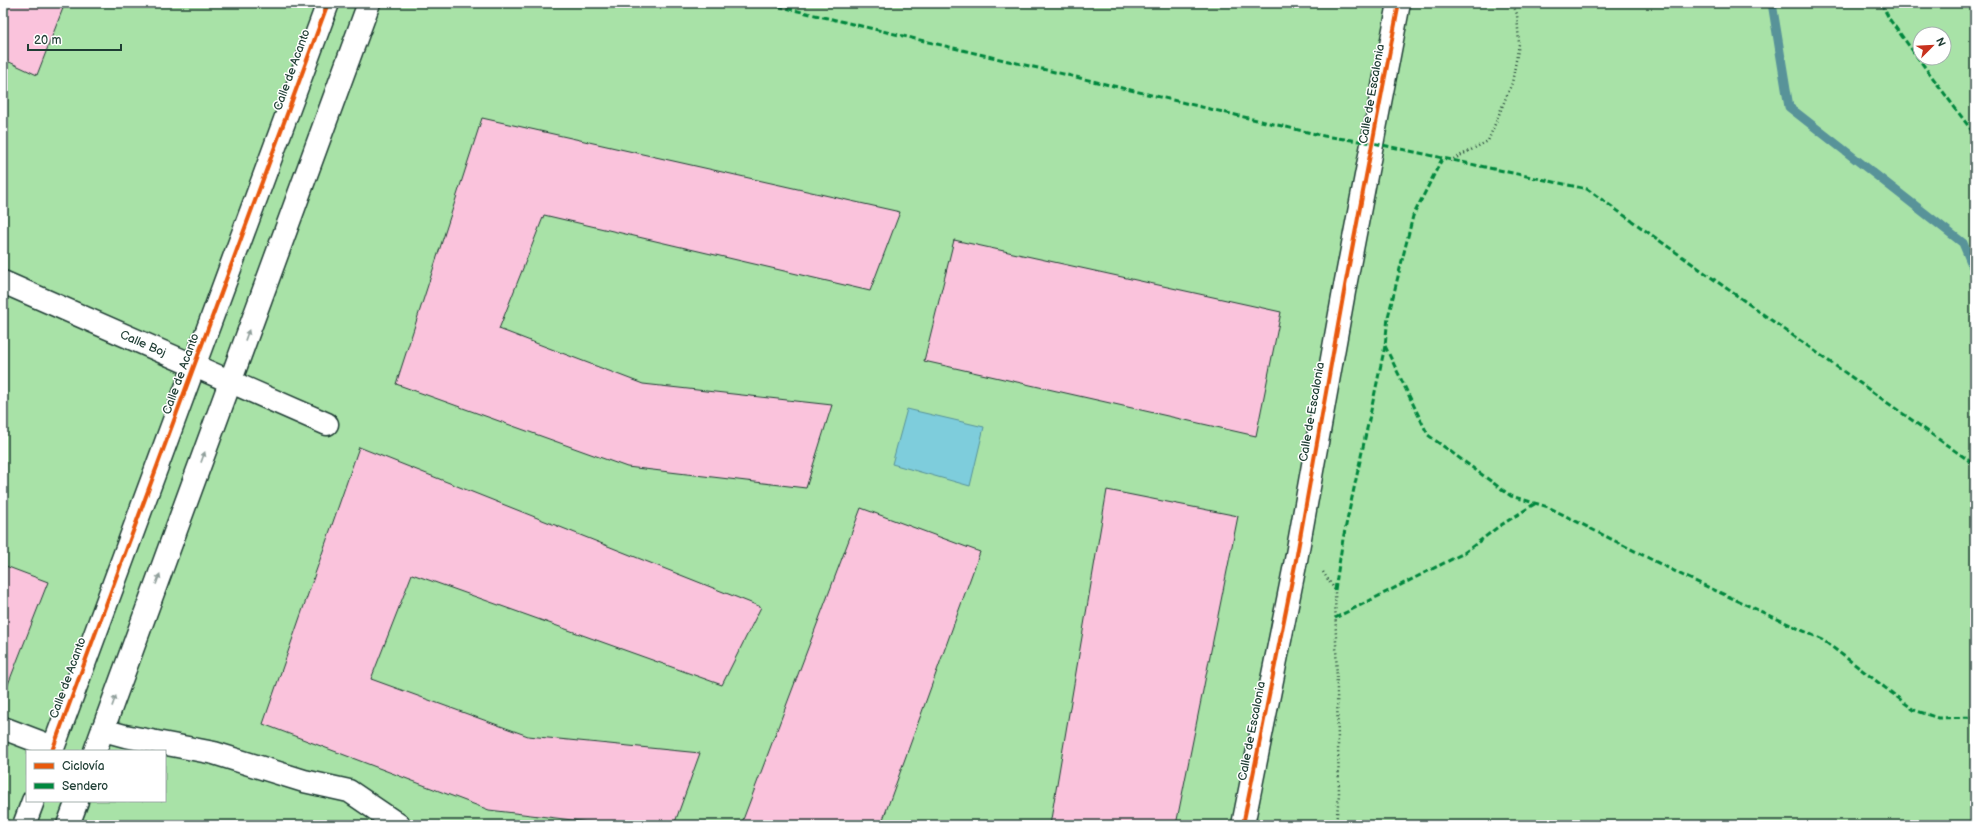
<svg xmlns="http://www.w3.org/2000/svg" width="1978" height="828" viewBox="0 0 1978 828" font-family="'Balsamiq Sans',sans-serif">
  <style>
    .green { fill: #a8e2a7; stroke: #64906e; fill-rule: evenodd }
    .water { fill: #7ecddc; stroke: #589399 }
    .lines { fill: none; stroke-linecap: round; stroke-linejoin: round }
    .stream { stroke: #589399; stroke-width: 9 }
    .building { fill: #fac3dc; stroke: #1f3d34 }
    .minor-casing { stroke: #1f3d34; stroke-width: 25 }
    .path { stroke: #1f3d34; stroke-width: 2.5; stroke-dasharray: 1 3; stroke-linecap: butt }
    .minor { stroke: #fff; stroke-width: 22 }
    .quiet { stroke: #00873e; stroke-width: 3; stroke-dasharray: 6 3; stroke-linecap: butt }
    .cycleway-casing { stroke: #fff; stroke-width: 6 }
    .cycleway { stroke: #e8590c; stroke-width: 4 }
    .oneway { fill: #8f9e9a }
    .labels { text-anchor: middle; dominant-baseline: central; stroke-width: 3; stroke-linejoin: round; paint-order: stroke }
    .street-label { font-size: 12px; fill: #1f3d34; stroke: #fff }
  </style>
  <rect width="100%" height="100%" fill="#fef3f8"/>
  <filter id="ink" filterUnits="userSpaceOnUse"><feTurbulence type="fractalNoise" baseFrequency=".025" numOctaves="2"/><feDisplacementMap in="SourceGraphic" scale="8" xChannelSelector="R" yChannelSelector="G"/><feConvolveMatrix kernelMatrix="1 2 1 2 8 2 1 2 1" color-interpolation-filters="sRGB"/></filter>
  <g filter="url(#ink)">
    <path class="green" d="M 3,3 L 1975,3 L 1975,825 L 3,825 ZM 1920,34 L 1944,34 L 1944,58 L 1920,58 ZM 27,751 L 165,751 L 165,801 L 27,801 Z"/>
    <path class="water" d="M 907,409 L 984,427 L 970,486 L 892,464 Z"/>
    <g class="lines">
      <path class="stream" d="M 1772,3 L 1789,107 L 1963,243 L 1975,272"/>
    </g>
    <g class="building">
      <path d="M 3,3 L 65,3 L 37,75 L 3,59 Z"/>
      <path d="M 482,118 L 900,212 L 870,291 L 544,215 L 499,329 L 643,384 L 832,405 L 806,488 L 627,467 L 396,384 Z"/>
      <path d="M 954,240 L 1281,312 L 1256,436 L 924,361 Z"/>
      <path d="M 359,447 L 761,607 L 722,685 L 412,574 L 371,679 L 528,736 L 700,753 L 674,825 L 614,825 L 489,810 L 263,724 Z"/>
      <path d="M 1107,490 L 1238,516 L 1176,825 L 1050,825 Z"/>
      <path d="M 861,508 L 980,552 L 881,825 L 741,825 Z"/>
      <path d="M 3,565 L 48,582 L 5,692 L 3,692 Z"/>
    </g>
    <g class="lines">
      <g class="minor-casing">
        <g id="minor">
          <path id="s1" d="M 3,282 L 327,424"/>
          <path d="M 3,728 L 53,747"/>
          <path d="M 103,730 L 125,736 L 214,753 L 304,781 L 349,791 L 399,825"/>
          <path d="M 52,751 L 328,3"/>
          <path d="M 95,751 L 369,3"/>
          <path d="M 24,825 L 33,801"/>
          <path d="M 68,825 L 77,801"/>
          <path d="M 1243,825 L 1296,560 L 1345,286 L 1399,3"/>
        </g>
      </g>
      <g class="path">
        <path d="M 1450,161 L 1488,141 L 1512,83 L 1519,44 L 1517,14 L 1512,3"/>
        <path d="M 1323,572 L 1335,590 L 1339,794 L 1336,825"/>
      </g>
      <use href="#minor" class="minor"/>
      <g class="quiet">
        <path d="M 770,3 L 777,6 L 1324,136 L 1373,143 L 1587,189 L 1975,465"/>
        <path d="M 1881,3 L 1890,20 L 1975,135"/>
        <path d="M 1385,346 L 1428,435 L 1511,496 L 1548,507 L 1684,576 L 1823,640 L 1914,710 L 1938,718 L 1975,717"/>
        <path d="M 1335,590 L 1343,539 L 1385,346 L 1388,317 L 1413,216 L 1442,159"/>
        <path d="M 1335,618 L 1464,553 L 1498,527 L 1536,503"/>
      </g>
      <g class="cycleway-casing">
        <g id="cycleway">
          <path d="M 52,751 L 328,3"/>
          <path d="M 1243,825 L 1296,560 L 1345,286 L 1399,3"/>
        </g>
      </g>
      <use href="#cycleway" class="cycleway"/>
    </g>
    <defs><path id="oneway-solid" d="M-6-.8H1V-3.2L6.5 0L1 3.2V.8H-6Z"/></defs>
    <g class="oneway">
      <use href="#oneway-solid" transform="translate(247 335) rotate(-70)"/>
      <use href="#oneway-solid" transform="translate(203 457) rotate(-70)"/>
      <use href="#oneway-solid" transform="translate(158 579) rotate(-70)"/>
      <use href="#oneway-solid" transform="translate(114 701) rotate(-70)"/>
    </g>
  </g>
  <g class="labels">
    <g class="street-label">
      <text transform="translate(292 70) rotate(-70)">Calle de Acanto</text>
      <text transform="translate(1372 94) rotate(-80)">Calle de Escalonia</text>
      <text stroke="none"><textPath href="#s1" startOffset="153">Calle Boj</textPath></text>
      <text transform="translate(181 374) rotate(-70)">Calle de Acanto</text>
      <text transform="translate(1312 412) rotate(-80)">Calle de Escalonia</text>
      <text transform="translate(68 678) rotate(-70)">Calle de Acanto</text>
      <text transform="translate(1252 731) rotate(-79)">Calle de Escalonia</text>
    </g>
  </g>
  <rect width="1978" height="828" fill="none" stroke="#fff" stroke-width="16"/>
  <rect x="8" y="8" width="1962" height="812" fill="none" stroke="#1f3d34" stroke-width="1.5" filter="url(#ink)"/>
  <rect x="26" y="750" width="140" height="52" fill="#ffffff" stroke="#a5b1ae"/>
  <rect x="34" y="763" width="20" height="6" fill="#e8590c" stroke="#a5b1ae"/>
  <text x="62" y="770" font-size="12" fill="#1f3d34">Ciclovía</text>
  <rect x="34" y="783" width="20" height="6" fill="#00873e" stroke="#a5b1ae"/>
  <text x="62" y="790" font-size="12" fill="#1f3d34">Sendero</text>
  <g transform="translate(1932 46) rotate(66)"><circle r="19" fill="#ffffff" stroke="#a5b1ae"/>
  <path d="M0-3L7 15L0 10L-7 15Z" fill="#c8321e"/>
  <text y="-6" font-size="11" font-weight="bold" text-anchor="middle" fill="#1f3d34">N</text>
  </g>
  <path d="M28 44v6h93v-6" fill="none" stroke="#1f3d34" stroke-width="2"/>
  <text x="34" y="44" font-size="12" fill="#1f3d34" stroke="#ffffff" stroke-width="3" paint-order="stroke">20 m</text>
</svg>
